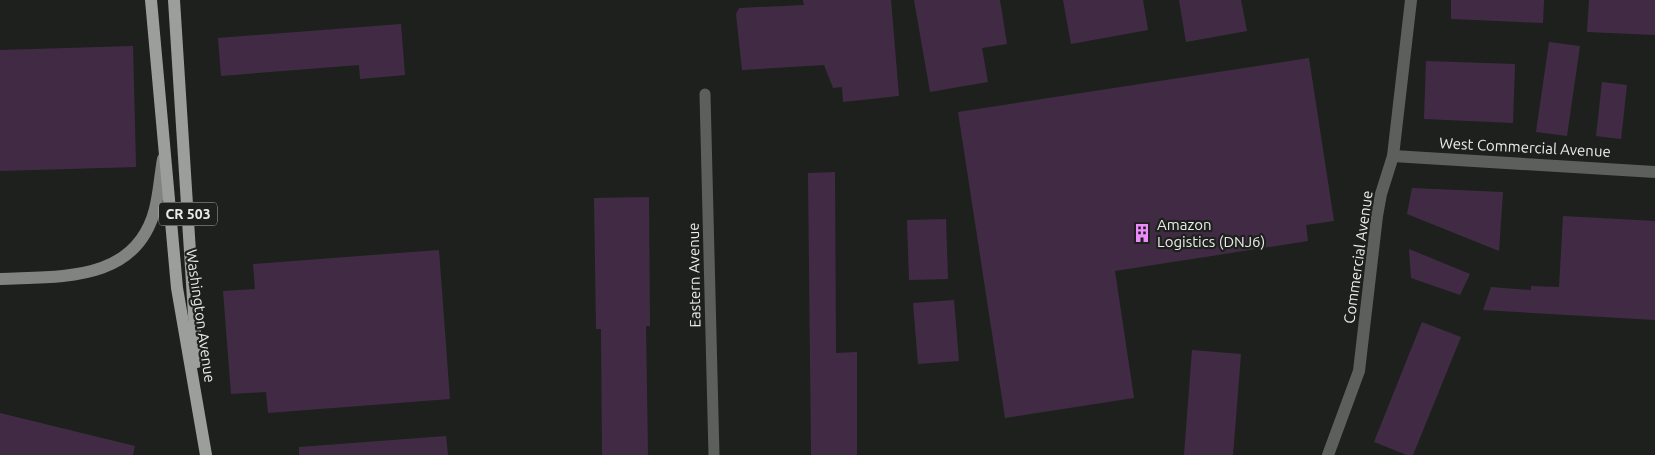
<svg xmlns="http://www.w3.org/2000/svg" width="1655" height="455" viewBox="0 0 1655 455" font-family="Ubuntu,sans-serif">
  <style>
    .building { fill: #412b44 }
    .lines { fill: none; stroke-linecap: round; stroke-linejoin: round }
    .minor { stroke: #5d5f5d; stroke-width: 11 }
    .tertiary { stroke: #5d5f5d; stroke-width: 12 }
    .secondary { stroke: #808380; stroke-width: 12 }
    .primary { stroke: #9b9e9b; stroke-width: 12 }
    .labels { text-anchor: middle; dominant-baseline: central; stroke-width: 4.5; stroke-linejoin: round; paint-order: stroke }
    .shield { fill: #1d201d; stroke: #acafac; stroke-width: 1 }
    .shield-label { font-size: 14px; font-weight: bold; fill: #eaecea }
    .street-label { font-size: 15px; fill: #eaecea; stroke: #1d201d }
    .poi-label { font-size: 15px; fill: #eaecea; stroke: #1d201d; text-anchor: start }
  </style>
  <rect width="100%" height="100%" fill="#1d201d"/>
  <g class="building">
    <path d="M 803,0 L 891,0 L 899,96 L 843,102 L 842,87 L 833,88 L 824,65 L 742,70 L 736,14 L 739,8 L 804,5 Z"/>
    <path d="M 914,0 L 1000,0 L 1007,44 L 982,48 L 988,82 L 930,92 Z"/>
    <path d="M 1063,0 L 1143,0 L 1148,30 L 1071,44 Z"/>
    <path d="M 1179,0 L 1241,0 L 1247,31 L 1186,42 Z"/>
    <path d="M 1451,0 L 1544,0 L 1543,23 L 1451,19 Z"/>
    <path d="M 1589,0 L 1655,0 L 1655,35 L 1587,32 Z"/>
    <path d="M 401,24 L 405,75 L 360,79 L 359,65 L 221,76 L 218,38 Z"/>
    <path d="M 1549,42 L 1580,46 L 1567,136 L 1536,132 Z"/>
    <path d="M 133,46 L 136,167 L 0,171 L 0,50 Z"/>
    <path d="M 1309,58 L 1334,221 L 1306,225 L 1308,241 L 1115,271 L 1134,398 L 1005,418 L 958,112 Z"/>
    <path d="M 1426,61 L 1515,64 L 1513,123 L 1424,119 Z"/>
    <path d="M 1602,82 L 1627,85 L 1621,139 L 1596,136 Z"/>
    <path d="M 835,172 L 836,353 L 857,352 L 857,455 L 811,455 L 808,173 Z"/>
    <path d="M 1412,188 L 1503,192 L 1499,251 L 1407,214 Z"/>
    <path d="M 649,197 L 650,326 L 646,326 L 648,455 L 602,455 L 601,329 L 596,329 L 594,198 Z"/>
    <path d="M 1563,216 L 1655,221 L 1655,320 L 1483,310 L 1491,287 L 1531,290 L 1531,286 L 1559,287 Z"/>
    <path d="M 946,219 L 948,279 L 909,280 L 907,220 Z"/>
    <path d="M 1409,249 L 1470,274 L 1460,295 L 1411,278 Z"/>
    <path d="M 439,250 L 450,399 L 268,413 L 266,392 L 231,394 L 223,291 L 255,289 L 253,264 Z"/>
    <path d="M 954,300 L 959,361 L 918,364 L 913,303 Z"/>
    <path d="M 1422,322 L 1461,337 L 1413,455 L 1407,455 L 1374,442 Z"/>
    <path d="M 1192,350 L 1241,354 L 1233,455 L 1184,455 Z"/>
    <path d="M 0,413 L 135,446 L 133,455 L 0,455 Z"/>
    <path d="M 446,436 L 448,455 L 299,455 L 299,447 Z"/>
  </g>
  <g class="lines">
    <path class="minor" d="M 705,94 L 714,455"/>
    <g class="tertiary">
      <path d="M 1393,156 L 1655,172"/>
      <path d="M 1328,455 L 1359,371 L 1377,216 L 1381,194 L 1393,156 L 1411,0"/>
    </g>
    <path class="secondary" d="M 0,279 C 60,276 136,283 155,209 C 159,193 160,176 163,159"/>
    <g class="primary">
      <path d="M 151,0 L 177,288 L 206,455"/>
      <path d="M 174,0 L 197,362"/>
    </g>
  </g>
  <defs>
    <g id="building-bare" transform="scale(1.5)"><path d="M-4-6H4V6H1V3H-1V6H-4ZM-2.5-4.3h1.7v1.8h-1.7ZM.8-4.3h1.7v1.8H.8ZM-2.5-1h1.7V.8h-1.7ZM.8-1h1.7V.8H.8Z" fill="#ec8cfb" stroke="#1d201d" stroke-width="2.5" paint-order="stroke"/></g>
  </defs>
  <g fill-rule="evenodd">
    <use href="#building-bare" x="1142" y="233"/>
  </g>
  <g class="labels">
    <rect class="shield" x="159" y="202.5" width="58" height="23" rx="4"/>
    <g class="shield-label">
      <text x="188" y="214">CR 503</text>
    </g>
    <g class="street-label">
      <text transform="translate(1525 147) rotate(3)">West Commercial Avenue</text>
      <text transform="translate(1358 257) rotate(-82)">Commercial Avenue</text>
      <text transform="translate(694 275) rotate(-91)">Eastern Avenue</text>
      <text transform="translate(201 316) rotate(82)">Washington Avenue</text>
    </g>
    <g class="poi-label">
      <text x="1157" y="224">Amazon<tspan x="1157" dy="17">Logistics (DNJ6)</tspan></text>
    </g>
  </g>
</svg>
